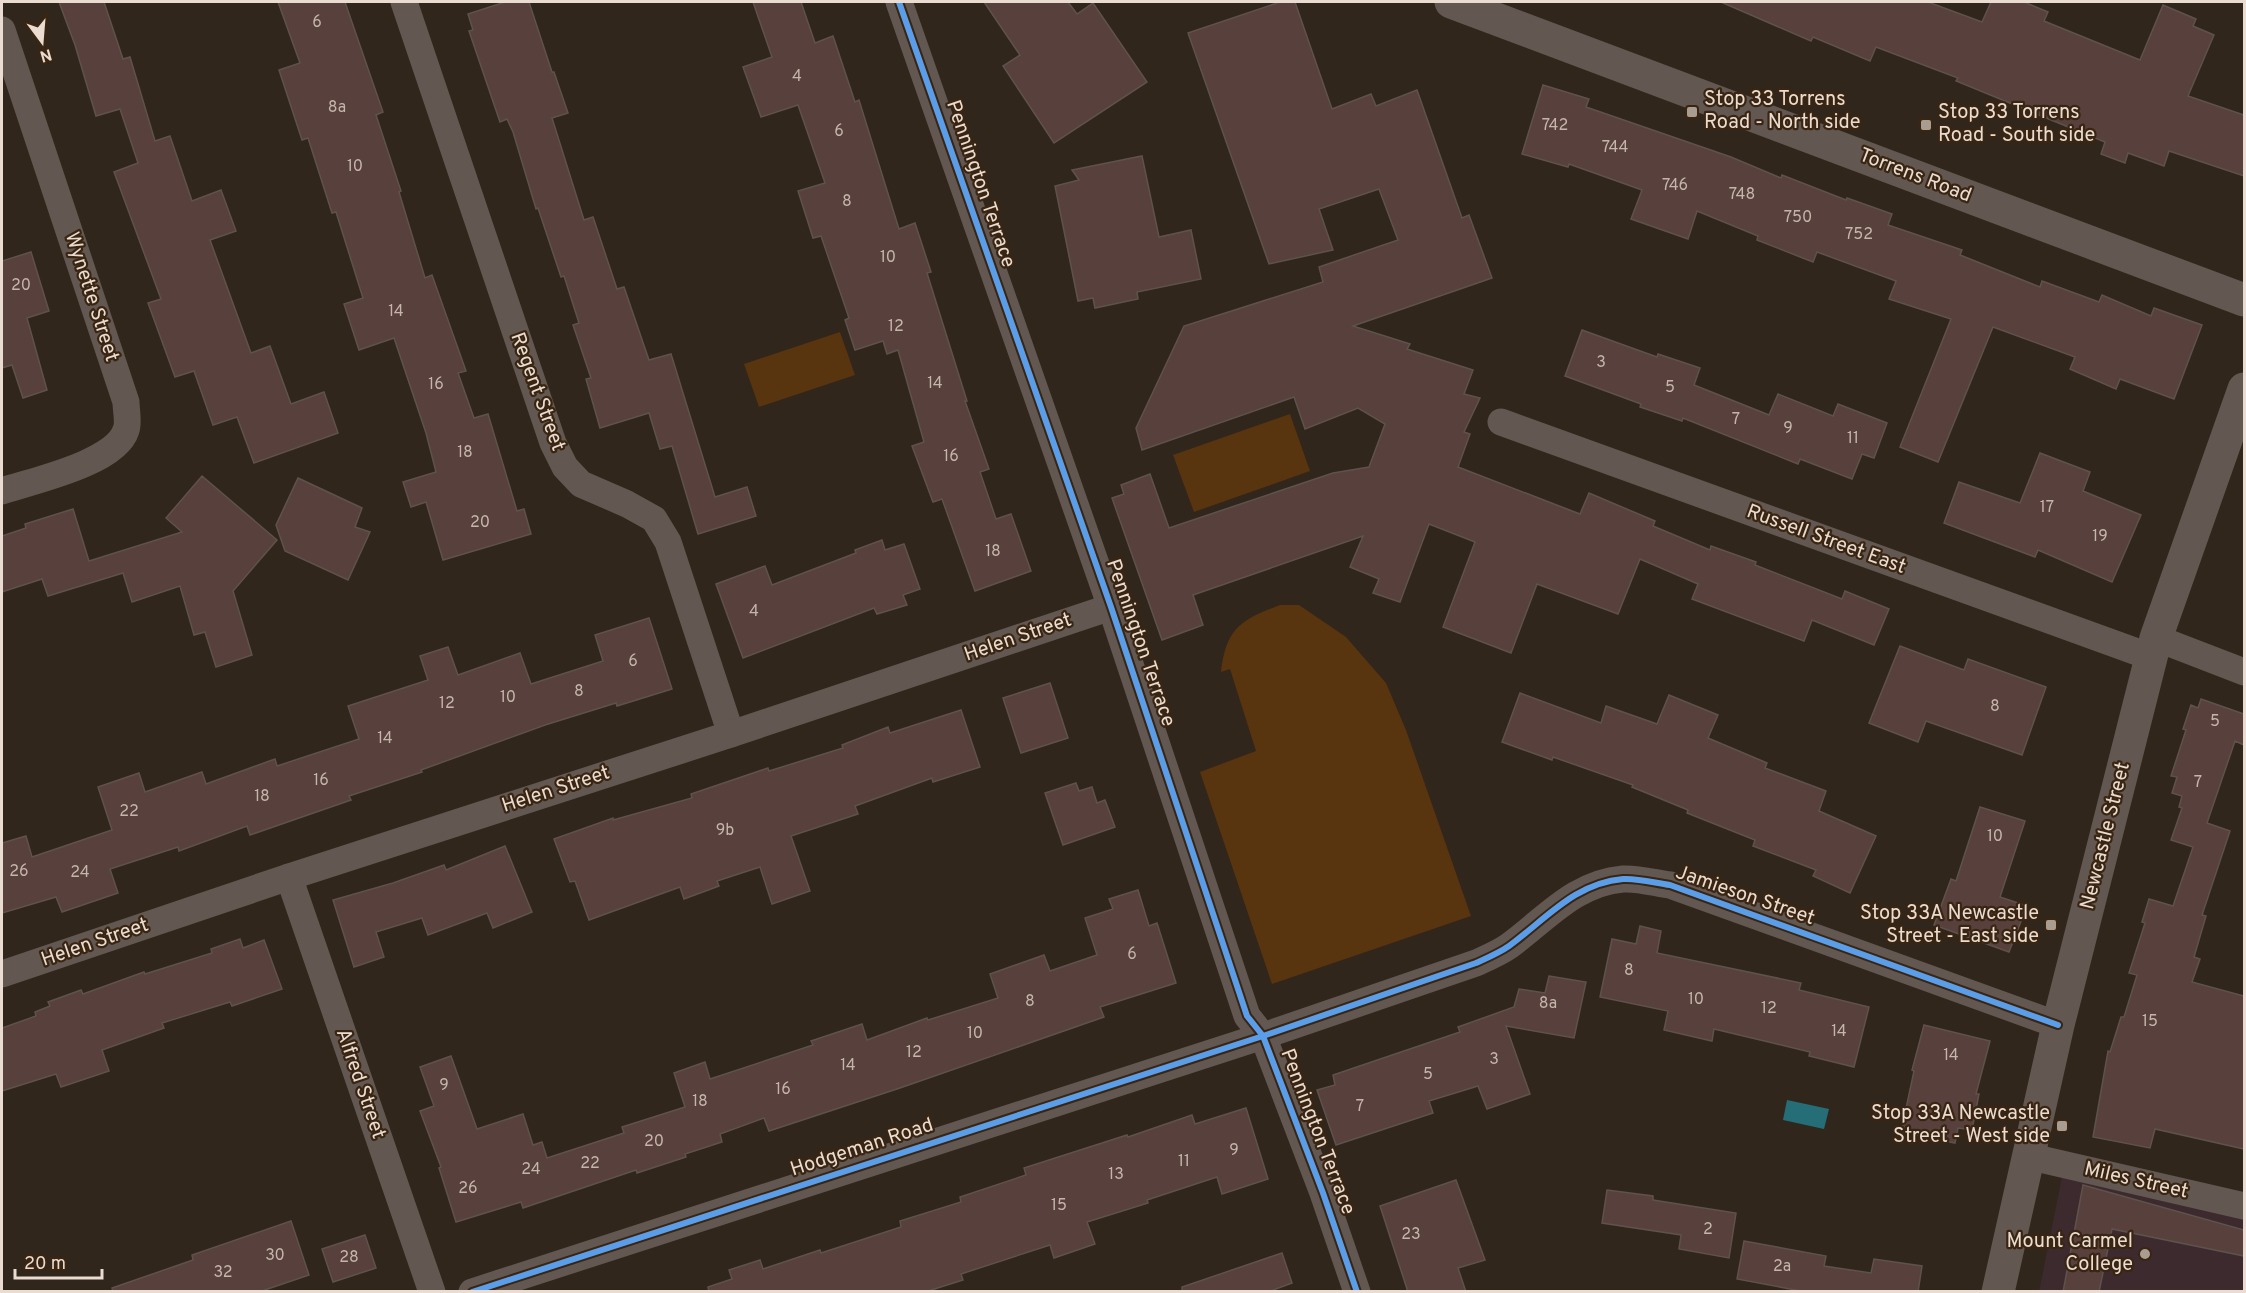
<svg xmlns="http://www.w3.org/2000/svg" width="2246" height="1293" viewBox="0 0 2246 1293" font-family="Overpass,sans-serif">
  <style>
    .education { fill: #3d2a2f }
    .green { fill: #58340f }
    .water { fill: #256e78 }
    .building { fill: #58403c; stroke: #5e524c; stroke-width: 1.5 }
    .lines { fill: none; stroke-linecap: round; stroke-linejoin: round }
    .minor { stroke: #625851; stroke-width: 27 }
    .tertiary { stroke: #625851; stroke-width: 33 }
    .cycleway-casing { stroke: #3a2512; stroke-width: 10 }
    .cycleway { stroke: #5a9eea; stroke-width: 6 }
    .poi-dot { fill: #a99c91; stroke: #3a2512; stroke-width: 2 }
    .labels { text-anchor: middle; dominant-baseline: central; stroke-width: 4.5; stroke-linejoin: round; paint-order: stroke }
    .number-label { font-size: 16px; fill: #c6b5ab }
    .poi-label { font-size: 20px; fill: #eadcd0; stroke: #3a2512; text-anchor: end }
    .street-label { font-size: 20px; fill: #eadcd0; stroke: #3a2512 }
  </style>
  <rect width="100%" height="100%" fill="#31261b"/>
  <path class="education" d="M 2063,1172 L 2244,1217 L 2244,1291 L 2039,1292 Z"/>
  <g class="green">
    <path d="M 840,332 L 855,375 L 759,407 L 744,364 Z"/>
    <path d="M 1290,414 L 1310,471 L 1194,512 L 1173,455 Z"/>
    <path d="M 1280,605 L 1299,605 L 1346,637 L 1386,683 L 1406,730 L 1471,916 L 1272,984 L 1200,772 L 1256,751 L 1230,669 L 1221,672 C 1226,628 1241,620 1280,605 Z"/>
  </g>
  <path class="water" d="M 1787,1100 L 1829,1109 L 1824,1129 L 1783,1120 Z"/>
  <g class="building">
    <path d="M 59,2 L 104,2 L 123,59 L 130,57 L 155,141 L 170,136 L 192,201 L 221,190 L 236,231 L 210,240 L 251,353 L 270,346 L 291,404 L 324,392 L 338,433 L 254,463 L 237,417 L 213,425 L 194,371 L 175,377 L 148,303 L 161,299 L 114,172 L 138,163 L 120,109 L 96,116 L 75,45 Z"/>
    <path d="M 278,2 L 345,2 L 383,112 L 376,115 L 401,191 L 399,192 L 425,278 L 432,275 L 466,371 L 458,373 L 474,418 L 488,414 L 517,511 L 524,509 L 531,534 L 443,560 L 426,502 L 411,507 L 403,482 L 436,472 L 426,433 L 394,338 L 359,350 L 344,304 L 363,298 L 336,212 L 332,213 L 308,138 L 302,140 L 279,70 L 300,63 Z"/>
    <path d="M 505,2 L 529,2 L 552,72 L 554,72 L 568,113 L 552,118 L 584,220 L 593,217 L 617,289 L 624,287 L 649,360 L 671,354 L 715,497 L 747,487 L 756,516 L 698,534 L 672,446 L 660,449 L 649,413 L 600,428 L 586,379 L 591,378 L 573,325 L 579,323 L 564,276 L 561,277 L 538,208 L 536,209 L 513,132 L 507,119 L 500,122 L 469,31 L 473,30 L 468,14 Z"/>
    <path d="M 753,2 L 801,2 L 815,43 L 833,36 L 855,102 L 859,100 L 899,229 L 915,223 L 931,272 L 927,273 L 967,401 L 965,401 L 989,469 L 980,472 L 996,519 L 1011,514 L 1031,571 L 975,591 L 942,499 L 933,502 L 912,446 L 924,442 L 898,350 L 887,354 L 883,341 L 855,350 L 845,320 L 849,318 L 821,236 L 813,238 L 798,191 L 825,183 L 798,105 L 761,117 L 743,67 L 772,57 Z"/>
    <path d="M 984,2 L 1068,2 L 1077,14 L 1093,3 L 1147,82 L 1054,143 L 1003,66 L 1020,55 Z"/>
    <path d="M 1280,2 L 1295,2 L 1332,109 L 1371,94 L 1376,106 L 1417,90 L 1462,218 L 1469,215 L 1492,278 L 1353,326 L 1410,344 L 1407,349 L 1473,370 L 1464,394 L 1480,398 L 1464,432 L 1470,434 L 1458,467 L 1580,514 L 1589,493 L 1655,521 L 1653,526 L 1710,550 L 1711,546 L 1756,562 L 1755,565 L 1842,599 L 1845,591 L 1889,609 L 1874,645 L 1812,620 L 1804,641 L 1692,599 L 1698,584 L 1640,559 L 1618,614 L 1537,584 L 1511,653 L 1443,627 L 1475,542 L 1429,524 L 1400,602 L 1373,593 L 1379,579 L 1350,567 L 1363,536 L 1193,595 L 1203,625 L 1162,640 L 1112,498 L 1124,494 L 1121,485 L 1150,474 L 1169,528 L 1333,473 L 1369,467 L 1385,424 L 1358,408 L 1305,429 L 1294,397 L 1142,450 L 1136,428 L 1184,326 L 1323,282 L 1319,267 L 1398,240 L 1379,189 L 1319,209 L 1333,250 L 1269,264 L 1188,33 Z"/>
    <path d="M 1721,2 L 1928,2 L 1982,22 L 1991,2 L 2024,2 L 2048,12 L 2044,21 L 2140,60 L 2163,5 L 2196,19 L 2193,26 L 2214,35 L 2188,96 L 2244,115 L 2244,176 L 2169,151 L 2164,166 L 2128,153 L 2125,163 L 2101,154 L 2105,142 L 1956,81 L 1958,78 L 1876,47 L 1870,61 L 1813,37 L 1811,41 Z"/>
    <path d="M 1543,85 L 1589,99 L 1586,107 L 1731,157 L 1781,178 L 1782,175 L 1846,200 L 1847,198 L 1892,214 L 1888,225 L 1962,250 L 1960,255 L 2040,287 L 2042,281 L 2099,302 L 2102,295 L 2151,316 L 2154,308 L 2202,325 L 2174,399 L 2120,379 L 2116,389 L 2070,369 L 2075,357 L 1993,327 L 1938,462 L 1900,447 L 1951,319 L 1889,299 L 1896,281 L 1817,252 L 1813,262 L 1757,240 L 1758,236 L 1697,211 L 1688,239 L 1631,219 L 1642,190 L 1569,164 L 1568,167 L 1522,154 Z"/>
    <path d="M 1142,156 L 1159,237 L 1191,230 L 1201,279 L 1137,292 L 1138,299 L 1095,308 L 1093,298 L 1078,301 L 1055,186 L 1079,180 L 1072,170 Z"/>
    <path d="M 31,252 L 49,311 L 27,318 L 47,390 L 23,398 L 12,365 L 2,368 L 2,261 Z"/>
    <path d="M 1582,330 L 1657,357 L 1658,354 L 1700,368 L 1694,385 L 1769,415 L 1778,394 L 1833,416 L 1838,404 L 1887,423 L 1874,458 L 1862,454 L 1852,479 L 1800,459 L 1798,464 L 1683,418 L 1682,421 L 1640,407 L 1641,404 L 1565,376 Z"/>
    <path d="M 2040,453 L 2090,472 L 2083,491 L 2141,515 L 2112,582 L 2038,550 L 2035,557 L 1944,523 L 1959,482 L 2020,503 Z"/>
    <path d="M 202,476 L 277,540 L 233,591 L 252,655 L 216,667 L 205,632 L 194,635 L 180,586 L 132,602 L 123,573 L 48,596 L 42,579 L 2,592 L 2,536 L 26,528 L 25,524 L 73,509 L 89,561 L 182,532 L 166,518 Z"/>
    <path d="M 298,478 L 362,508 L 355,527 L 370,532 L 348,580 L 285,551 L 276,525 Z"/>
    <path d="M 882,540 L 885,550 L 904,544 L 920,589 L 903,595 L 907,605 L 877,614 L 874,608 L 743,658 L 716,584 L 765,566 L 772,585 L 856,553 L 855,550 Z"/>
    <path d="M 649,618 L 672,689 L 617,706 L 616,703 L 545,725 L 421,770 L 422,772 L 349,796 L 351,800 L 250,835 L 247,826 L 179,851 L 178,847 L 110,869 L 118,893 L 62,912 L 56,897 L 2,913 L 2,843 L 26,836 L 32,857 L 112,830 L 98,787 L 139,773 L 145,792 L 202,772 L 206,784 L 275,759 L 277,766 L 359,739 L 348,706 L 428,680 L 420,656 L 448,647 L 458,675 L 520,653 L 531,684 L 603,661 L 595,635 Z"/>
    <path d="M 1900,646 L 1964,670 L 1968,659 L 2046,687 L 2022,755 L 1926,721 L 1918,742 L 1869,723 Z"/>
    <path d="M 1050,683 L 1068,738 L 1021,753 L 1003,698 Z"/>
    <path d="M 1520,693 L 1601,723 L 1606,706 L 1657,724 L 1669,695 L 1718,715 L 1708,738 L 1767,763 L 1765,768 L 1826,791 L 1819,811 L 1876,836 L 1850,893 L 1813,876 L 1816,870 L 1753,846 L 1755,840 L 1687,813 L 1688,810 L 1632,787 L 1633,785 L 1553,757 L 1552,760 L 1502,742 Z"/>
    <path d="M 2201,699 L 2244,714 L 2244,745 L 2235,741 L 2207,823 L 2230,831 L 2202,915 L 2206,916 L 2194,957 L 2200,959 L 2192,982 L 2244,996 L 2244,1149 L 2155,1129 L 2150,1148 L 2093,1137 L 2108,1051 L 2110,1052 L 2121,1017 L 2124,1017 L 2137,975 L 2129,973 L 2145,923 L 2142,922 L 2149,899 L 2173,906 L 2193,847 L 2171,840 L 2182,808 L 2179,807 L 2182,796 L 2172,793 L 2177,777 L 2171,776 L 2186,730 L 2183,729 L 2191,705 L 2198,708 Z"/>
    <path d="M 961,710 L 980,767 L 933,782 L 932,778 L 855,806 L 858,814 L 791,836 L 810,891 L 772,904 L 760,867 L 717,881 L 719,886 L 684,899 L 680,887 L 589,920 L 575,881 L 570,882 L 554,839 L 613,818 L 613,820 L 692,798 L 691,794 L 768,768 L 769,771 L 843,748 L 842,745 L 888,727 L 890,733 Z"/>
    <path d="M 1076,783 L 1079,791 L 1092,787 L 1097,803 L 1105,800 L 1115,827 L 1063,845 L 1045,793 Z"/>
    <path d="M 1980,807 L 2025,821 L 2000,897 L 2027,906 L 2009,952 L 1934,925 L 1951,879 L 1956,881 Z"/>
    <path d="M 505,846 L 532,912 L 493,928 L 487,913 L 428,935 L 422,918 L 376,932 L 384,957 L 354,967 L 333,900 L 393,883 L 444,865 L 446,870 Z"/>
    <path d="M 1138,890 L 1149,926 L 1157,923 L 1176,983 L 1100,1007 L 1104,1017 L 900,1088 L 769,1131 L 764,1118 L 720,1134 L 722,1142 L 685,1154 L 686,1157 L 637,1173 L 636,1170 L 523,1208 L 521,1202 L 456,1222 L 439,1168 L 441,1167 L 420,1111 L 434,1106 L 420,1067 L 451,1056 L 477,1129 L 523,1114 L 533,1145 L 542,1142 L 547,1158 L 624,1133 L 622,1127 L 685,1107 L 674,1073 L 705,1062 L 710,1079 L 813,1045 L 811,1041 L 862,1024 L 867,1040 L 927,1018 L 928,1020 L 998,998 L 990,974 L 1044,955 L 1050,971 L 1097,955 L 1085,918 L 1113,909 L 1109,899 Z"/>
    <path d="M 1640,926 L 1661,931 L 1657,953 L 1801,983 L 1799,990 L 1869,1007 L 1854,1067 L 1809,1056 L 1810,1052 L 1714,1029 L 1712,1041 L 1664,1030 L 1668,1011 L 1600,997 L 1612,939 L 1636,944 Z"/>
    <path d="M 240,939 L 243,948 L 264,940 L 282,989 L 232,1006 L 230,1002 L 162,1023 L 164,1028 L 102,1050 L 109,1071 L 61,1087 L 56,1074 L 2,1091 L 2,1028 L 36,1016 L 35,1012 L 50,1006 L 48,1002 L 81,990 L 83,994 L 144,972 L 145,974 L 212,953 L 211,949 Z"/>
    <path d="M 1549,976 L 1586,982 L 1574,1038 L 1506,1026 L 1530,1094 L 1487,1109 L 1478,1086 L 1429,1101 L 1433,1113 L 1336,1145 L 1317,1090 L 1335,1085 L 1333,1075 L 1460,1032 L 1458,1027 L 1514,1007 L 1519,989 L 1545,993 Z"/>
    <path d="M 1924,1025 L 1990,1041 L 1976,1094 L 1979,1094 L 1972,1130 L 1958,1128 L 1955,1143 L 1901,1132 L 1914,1071 L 1912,1070 Z"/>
    <path d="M 1246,1108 L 1268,1179 L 1222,1194 L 1217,1177 L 1147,1200 L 1148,1203 L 1087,1222 L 1095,1244 L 1054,1258 L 1050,1245 L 961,1274 L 963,1280 L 925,1292 L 709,1292 L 708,1287 L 732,1279 L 729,1270 L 760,1260 L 763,1269 L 820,1250 L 821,1253 L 901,1227 L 900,1221 L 961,1202 L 960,1197 L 1026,1175 L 1024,1168 L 1127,1135 L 1128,1137 L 1192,1115 L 1195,1124 Z"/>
    <path d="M 1456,1180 L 1485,1260 L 1458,1268 L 1466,1292 L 1408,1292 L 1380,1206 Z"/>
    <path d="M 2083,1185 L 2244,1230 L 2244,1256 L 2112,1229 L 2099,1292 L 2063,1292 Z"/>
    <path d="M 1607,1190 L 1653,1196 L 1653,1200 L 1736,1213 L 1729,1258 L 1679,1249 L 1681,1235 L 1602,1223 Z"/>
    <path d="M 291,1221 L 309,1275 L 259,1292 L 113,1292 L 112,1288 L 193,1260 L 192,1255 Z"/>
    <path d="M 365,1235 L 376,1268 L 333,1282 L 322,1249 Z"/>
    <path d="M 1744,1241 L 1826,1256 L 1824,1266 L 1871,1273 L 1874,1259 L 1922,1266 L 1918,1292 L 1806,1292 L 1737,1279 Z"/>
    <path d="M 1282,1253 L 1292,1283 L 1268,1292 L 1182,1292 L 1182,1287 Z"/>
  </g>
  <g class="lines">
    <g class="minor">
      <path d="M 404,2 L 553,443 L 565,467 L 581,484 L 627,504 L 654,519 L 668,542 L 731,734"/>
      <path d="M 899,2 L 1111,607 L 1247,1016 L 1263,1036 L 1323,1193 L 1357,1292"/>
      <path d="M 2,30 L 126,402 C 126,410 129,423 126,430 C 116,463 32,481 2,491"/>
      <path d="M 1501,422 L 2151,657"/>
      <path d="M 2156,638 L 2244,672"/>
      <path d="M 289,877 L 432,1292"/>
      <path d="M 2,974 L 289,877 L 731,734 L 1111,607"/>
      <path d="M 2027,1156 L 2244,1206"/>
      <path d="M 472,1292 L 1263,1036 L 1476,963 C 1487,958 1499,953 1509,946 C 1546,919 1575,883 1623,879 C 1638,878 1655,883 1670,885 L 2058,1025"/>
    </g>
    <g class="tertiary">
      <path d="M 1451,2 L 2244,300"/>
      <path d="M 1998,1292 L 2058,1025 L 2156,638 L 2244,389"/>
    </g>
    <g class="cycleway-casing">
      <g id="cycleway">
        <path d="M 899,2 L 1111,607 L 1247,1016 L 1263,1036 L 1323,1193 L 1357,1292"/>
        <path d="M 472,1292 L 1263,1036 L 1476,963 C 1487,958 1499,953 1509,946 C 1546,919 1575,883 1623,879 C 1638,878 1655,883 1670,885 L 2058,1025"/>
      </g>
    </g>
    <use href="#cycleway" class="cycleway"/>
  </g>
  <g class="poi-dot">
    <rect x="1686" y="106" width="12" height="12" rx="3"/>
    <rect x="1920" y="119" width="12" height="12" rx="3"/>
    <rect x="2045" y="919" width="12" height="12" rx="3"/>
    <rect x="2056" y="1120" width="12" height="12" rx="3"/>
    <circle cx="2145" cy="1254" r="6"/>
  </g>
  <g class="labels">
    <g class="number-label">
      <text x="317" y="23">6</text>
      <text x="797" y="77">4</text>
      <text x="337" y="108">8a</text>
      <text x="1555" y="126">742</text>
      <text x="839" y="132">6</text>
      <text x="1615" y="148">744</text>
      <text x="355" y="167">10</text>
      <text x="1675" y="186">746</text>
      <text x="1742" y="195">748</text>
      <text x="847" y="202">8</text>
      <text x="1798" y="218">750</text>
      <text x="1859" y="235">752</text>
      <text x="888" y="258">10</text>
      <text x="21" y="286">20</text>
      <text x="396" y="312">14</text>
      <text x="896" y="327">12</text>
      <text x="1601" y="363">3</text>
      <text x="935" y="384">14</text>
      <text x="436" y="385">16</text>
      <text x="1670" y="388">5</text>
      <text x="1736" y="420">7</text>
      <text x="1788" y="429">9</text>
      <text x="1853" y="439">11</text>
      <text x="465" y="453">18</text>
      <text x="951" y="457">16</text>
      <text x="2047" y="508">17</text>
      <text x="480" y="523">20</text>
      <text x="2100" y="537">19</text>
      <text x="993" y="552">18</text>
      <text x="754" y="612">4</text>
      <text x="633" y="662">6</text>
      <text x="579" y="692">8</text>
      <text x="508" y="698">10</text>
      <text x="447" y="704">12</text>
      <text x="1995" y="707">8</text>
      <text x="2215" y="722">5</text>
      <text x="385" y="739">14</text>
      <text x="321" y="781">16</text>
      <text x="2198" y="783">7</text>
      <text x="262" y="797">18</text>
      <text x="129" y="812">22</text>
      <text x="725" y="831">9b</text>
      <text x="1995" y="837">10</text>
      <text x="19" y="872">26</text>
      <text x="80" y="873">24</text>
      <text x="1132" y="955">6</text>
      <text x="1629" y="971">8</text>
      <text x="1696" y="1000">10</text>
      <text x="1030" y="1002">8</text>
      <text x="1548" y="1004">8a</text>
      <text x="1769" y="1009">12</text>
      <text x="2150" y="1022">15</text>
      <text x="1839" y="1032">14</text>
      <text x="975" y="1034">10</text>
      <text x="914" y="1053">12</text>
      <text x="1951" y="1056">14</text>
      <text x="1494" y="1060">3</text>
      <text x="848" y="1066">14</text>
      <text x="1428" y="1075">5</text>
      <text x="444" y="1086">9</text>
      <text x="783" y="1090">16</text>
      <text x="700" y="1102">18</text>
      <text x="1360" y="1107">7</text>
      <text x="654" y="1142">20</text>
      <text x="1234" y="1151">9</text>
      <text x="1184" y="1162">11</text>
      <text x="590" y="1164">22</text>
      <text x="531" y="1170">24</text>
      <text x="1116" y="1175">13</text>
      <text x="468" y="1189">26</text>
      <text x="1059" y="1206">15</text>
      <text x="1708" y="1230">2</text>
      <text x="1411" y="1235">23</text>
      <text x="275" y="1256">30</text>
      <text x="349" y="1258">28</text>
      <text x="1782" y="1267">2a</text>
      <text x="223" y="1273">32</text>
    </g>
    <g class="poi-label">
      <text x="1704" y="100" text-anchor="start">Stop 33 Torrens<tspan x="1704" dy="23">Road - North side</tspan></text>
      <text x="1938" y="113" text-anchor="start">Stop 33 Torrens<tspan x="1938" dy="23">Road - South side</tspan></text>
      <text x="2039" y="914">Stop 33A Newcastle<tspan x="2039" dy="23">Street - East side</tspan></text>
      <text x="2050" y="1114">Stop 33A Newcastle<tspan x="2050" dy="23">Street - West side</tspan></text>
      <text x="2133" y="1242">Mount Carmel<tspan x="2133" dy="23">College</tspan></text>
    </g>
    <g class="street-label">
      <text transform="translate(1915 176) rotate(21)">Torrens Road</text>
      <text transform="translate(980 184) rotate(71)">Pennington Terrace</text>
      <text transform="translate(91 297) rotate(72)">Wynette Street</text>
      <text transform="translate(537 392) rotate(70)">Regent Street</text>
      <text transform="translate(1826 540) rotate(20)">Russell Street East</text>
      <text transform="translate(1018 638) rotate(-19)">Helen Street</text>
      <text transform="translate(1140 643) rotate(71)">Pennington Terrace</text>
      <text transform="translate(556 790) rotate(-18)">Helen Street</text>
      <text transform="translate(2106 836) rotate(-76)">Newcastle Street</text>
      <text transform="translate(1745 896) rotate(19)">Jamieson Street</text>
      <text transform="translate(95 943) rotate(-19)">Helen Street</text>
      <text transform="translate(360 1084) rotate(71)">Alfred Street</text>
      <text transform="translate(1317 1132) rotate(69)">Pennington Terrace</text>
      <text transform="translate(862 1148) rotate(-18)">Hodgeman Road</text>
      <text transform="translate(2136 1181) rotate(13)">Miles Street</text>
    </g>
  </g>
  <rect width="2246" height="1293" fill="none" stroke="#eadcd0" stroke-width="6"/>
  <g transform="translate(42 42) rotate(164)" stroke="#3a2512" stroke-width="4.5" paint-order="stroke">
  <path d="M0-4.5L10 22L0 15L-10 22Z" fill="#eadcd0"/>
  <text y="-9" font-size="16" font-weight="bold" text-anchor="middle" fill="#eadcd0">N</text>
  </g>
  <path d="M15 1269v9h87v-9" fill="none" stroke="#eadcd0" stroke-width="3"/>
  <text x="24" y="1269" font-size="18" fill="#eadcd0" stroke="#3a2512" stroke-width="4.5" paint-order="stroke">20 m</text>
</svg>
